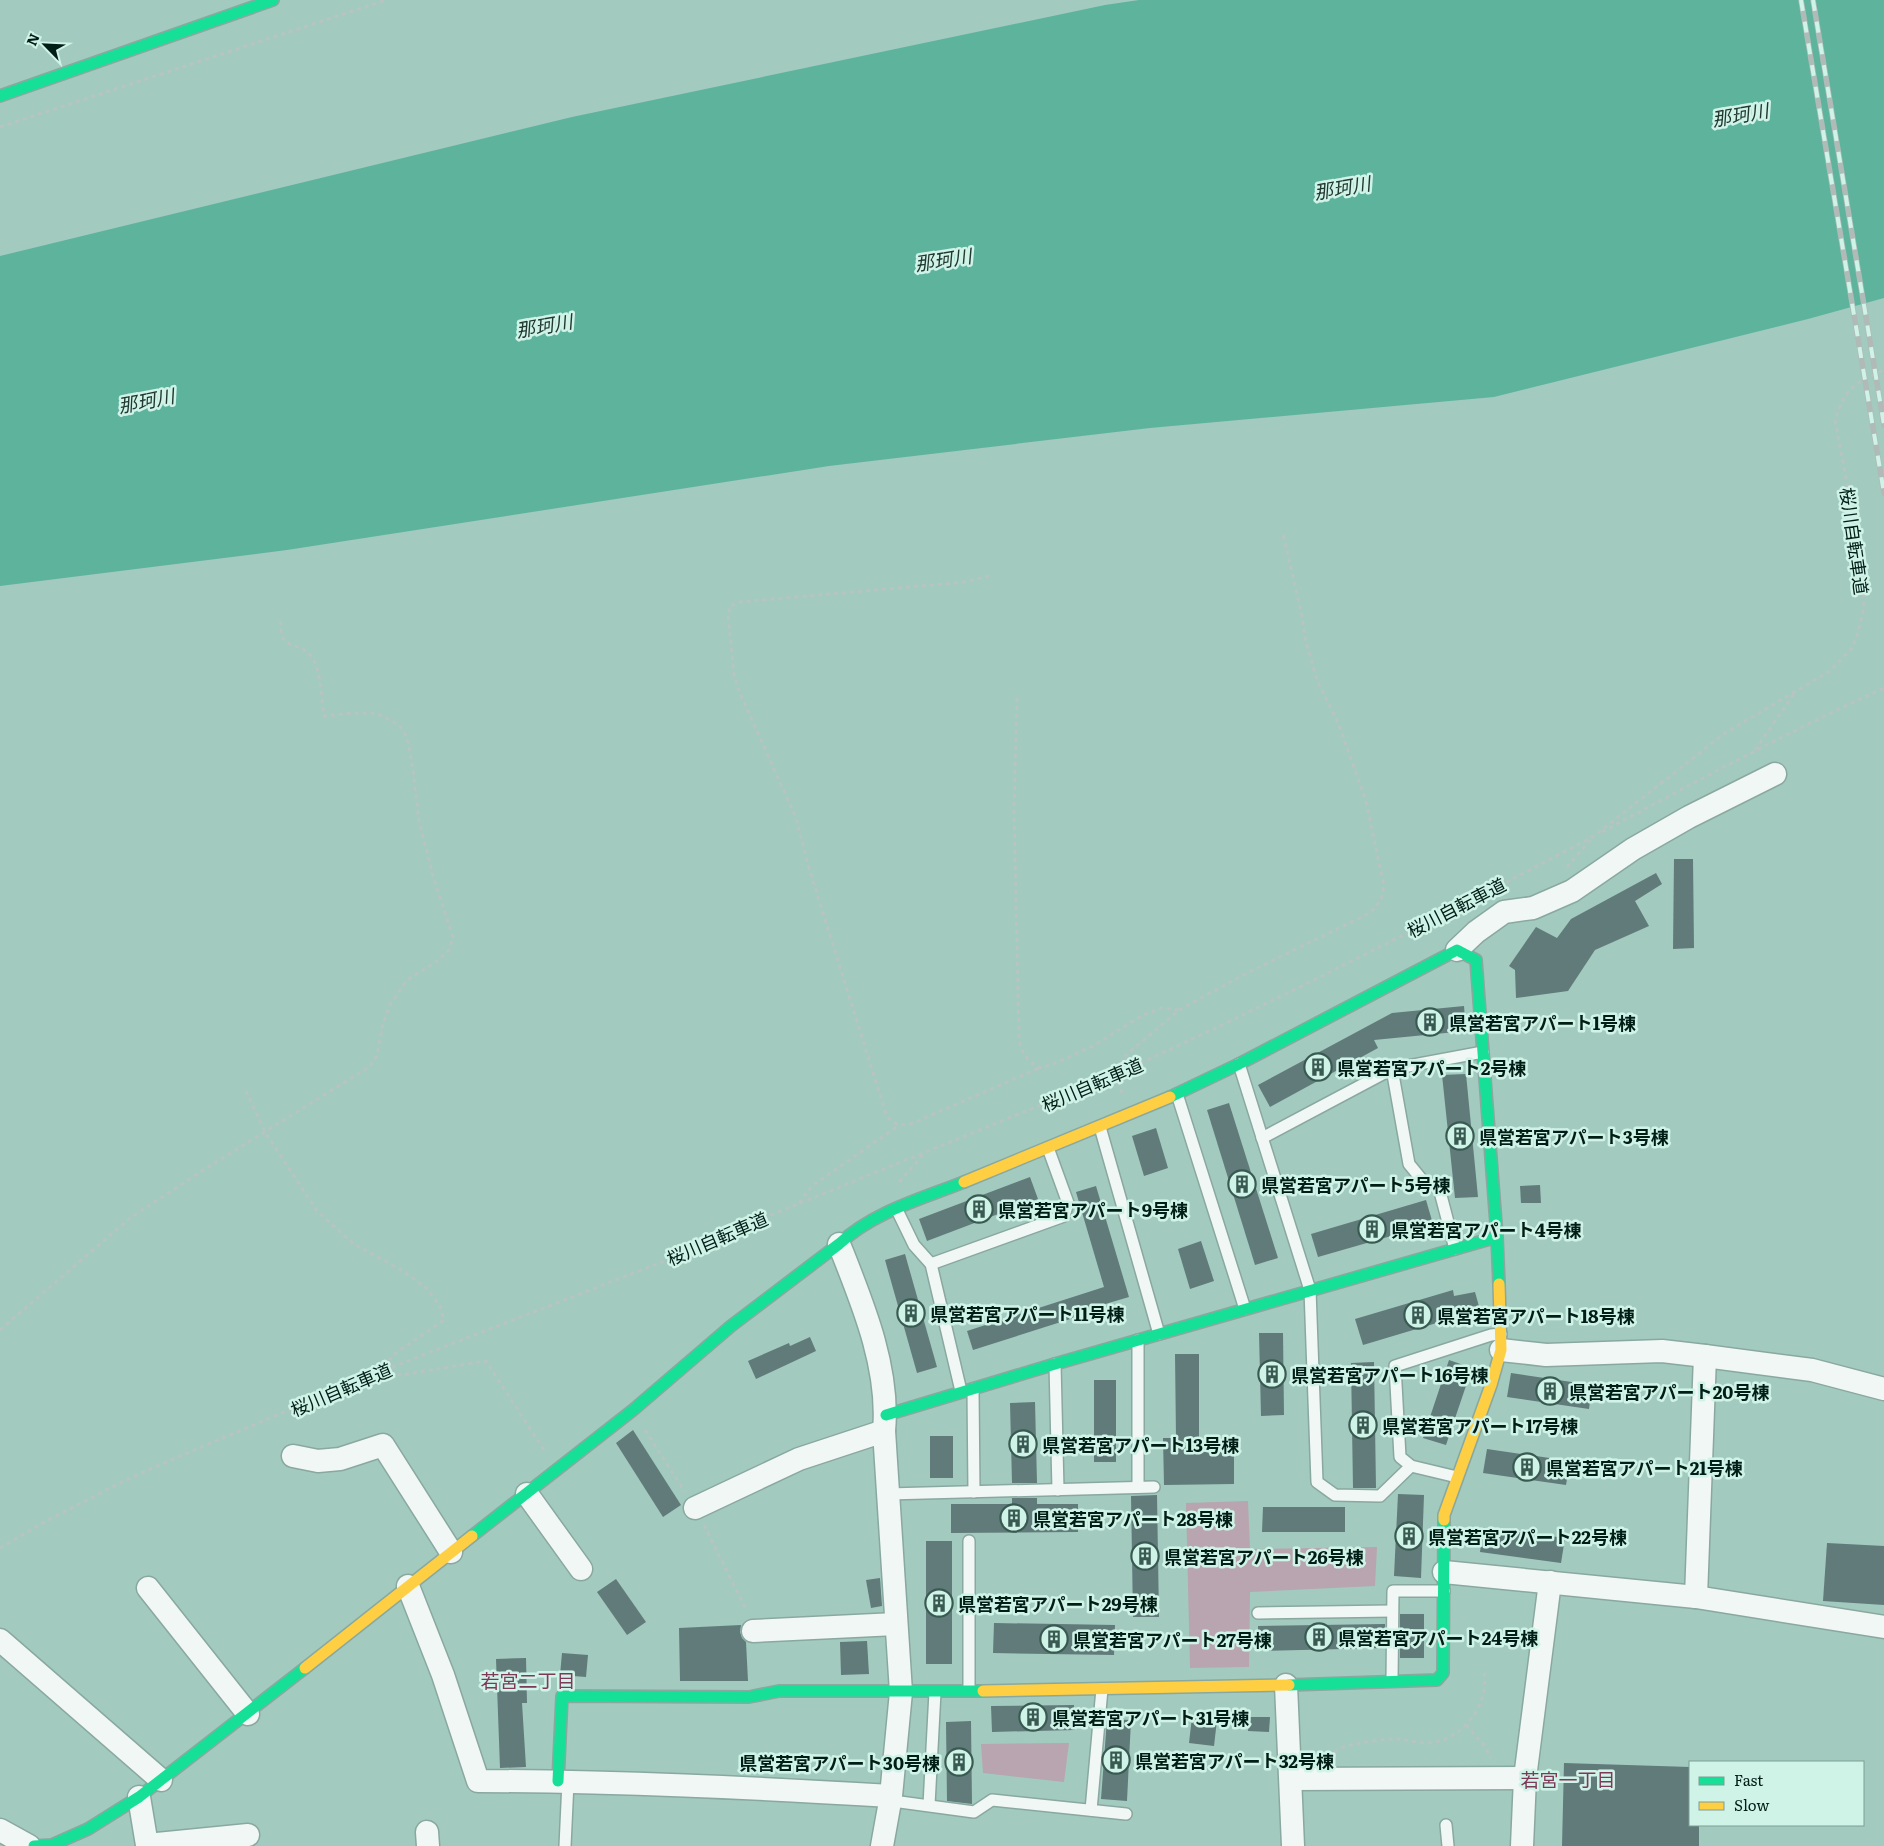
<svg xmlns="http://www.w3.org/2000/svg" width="1884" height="1846" viewBox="0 0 1884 1846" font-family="Literata,'Noto Sans JP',serif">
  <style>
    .green { fill: #b8a5af }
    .water { fill: #5eb39d }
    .building { fill: #607b7a }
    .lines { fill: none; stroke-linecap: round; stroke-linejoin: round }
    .lane-casing { stroke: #89a8a0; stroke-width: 14 }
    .street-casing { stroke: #89a8a0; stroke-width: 25 }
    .fast-casing { stroke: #89a8a0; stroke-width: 14 }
    .slow-casing { stroke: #89a8a0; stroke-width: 14 }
    .path { stroke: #b7c4c0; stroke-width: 3; stroke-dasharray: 4 4; stroke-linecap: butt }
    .lane { stroke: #f1f7f5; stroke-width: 11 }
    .street { stroke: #f1f7f5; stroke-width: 22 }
    .fast { stroke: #16e098; stroke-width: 11 }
    .slow { stroke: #ffcf43; stroke-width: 11 }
    .rail-casing { stroke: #b0bab7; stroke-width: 5.5 }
    .rail { stroke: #d0f3e8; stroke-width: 4; stroke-dasharray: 11; stroke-linecap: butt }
    .labels { text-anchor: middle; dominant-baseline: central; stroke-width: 5; stroke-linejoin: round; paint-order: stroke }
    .street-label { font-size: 18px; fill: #001e16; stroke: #d0f3e8 }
    .poi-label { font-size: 18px; font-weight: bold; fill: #001e16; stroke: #d0f3e8; text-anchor: start }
    .water-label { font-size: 19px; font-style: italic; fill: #213831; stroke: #d0f3e8 }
    .neighbourhood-label { font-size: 19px; fill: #7c3958; stroke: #d0f3e8 }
  </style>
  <rect width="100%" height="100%" fill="#a3cabf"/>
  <g class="green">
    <path d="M 1248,1501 L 1250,1549 L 1377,1547 L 1375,1586 L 1250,1592 L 1249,1667 L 1190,1668 L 1186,1503 Z"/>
    <path d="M 1069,1743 L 1064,1782 L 983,1773 L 981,1744 Z"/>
  </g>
  <path class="water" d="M 1139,0 L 1884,0 L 1884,298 L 1808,319 L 1494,397 L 1150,428 L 829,466 L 287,550 L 0,586 L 0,256 L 572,117 L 1105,5 Z"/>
  <g class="building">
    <path d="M 1674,859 L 1693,859 L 1694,948 L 1673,949 Z"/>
    <path d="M 1656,873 L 1662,884 L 1635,901 L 1649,926 L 1595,950 L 1568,991 L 1516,998 L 1515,970 L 1509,966 L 1536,927 L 1557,938 L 1571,919 Z"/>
    <path d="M 1464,1006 L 1466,1031 L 1374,1040 L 1378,1048 L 1270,1107 L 1258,1085 L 1392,1013 Z"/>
    <path d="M 1466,1074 L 1478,1197 L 1455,1198 L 1442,1075 Z"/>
    <path d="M 1229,1103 L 1278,1258 L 1255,1265 L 1207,1110 Z"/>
    <path d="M 1156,1128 L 1168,1168 L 1144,1176 L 1132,1136 Z"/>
    <path d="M 1030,1177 L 1038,1199 L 927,1241 L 919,1219 Z"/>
    <path d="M 1540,1185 L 1541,1203 L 1521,1203 L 1520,1186 Z"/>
    <path d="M 1096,1186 L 1129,1297 L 1085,1310 L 1086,1314 L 973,1350 L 967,1331 L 1104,1287 L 1076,1192 Z"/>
    <path d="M 1426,1200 L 1433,1224 L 1318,1257 L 1311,1234 Z"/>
    <path d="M 1201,1241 L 1214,1281 L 1190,1289 L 1178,1249 Z"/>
    <path d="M 905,1254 L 937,1367 L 917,1373 L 885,1260 Z"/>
    <path d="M 1453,1290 L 1454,1296 L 1475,1292 L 1480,1310 L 1363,1345 L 1355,1319 Z"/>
    <path d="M 1259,1333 L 1283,1333 L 1284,1415 L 1261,1416 Z"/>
    <path d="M 810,1337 L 816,1351 L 756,1379 L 748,1361 L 789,1343 L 790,1346 Z"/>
    <path d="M 1175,1354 L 1199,1354 L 1199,1438 L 1201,1438 L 1201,1452 L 1234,1452 L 1234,1484 L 1164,1485 L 1163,1438 L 1176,1438 Z"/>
    <path d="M 1449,1360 L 1472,1368 L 1446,1445 L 1423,1438 Z"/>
    <path d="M 1374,1362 L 1376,1488 L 1353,1488 L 1351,1363 Z"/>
    <path d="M 1511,1373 L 1592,1385 L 1589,1409 L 1507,1397 Z"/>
    <rect x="1094" y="1380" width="22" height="82"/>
    <path d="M 1035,1402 L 1037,1483 L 1012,1483 L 1010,1403 Z"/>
    <path d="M 633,1430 L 681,1505 L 663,1517 L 616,1443 Z"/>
    <rect x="930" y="1436" width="23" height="42"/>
    <path d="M 1487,1449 L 1570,1461 L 1566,1485 L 1483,1473 Z"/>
    <path d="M 1398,1494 L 1424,1495 L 1421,1578 L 1394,1576 Z"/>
    <path d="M 1157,1495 L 1159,1617 L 1133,1617 L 1131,1496 Z"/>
    <path d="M 1012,1498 L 1037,1498 L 1037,1504 L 1078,1504 L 1078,1532 L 951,1533 L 951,1504 L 1012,1504 Z"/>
    <path d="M 1263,1507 L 1345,1507 L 1345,1532 L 1262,1532 Z"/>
    <path d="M 1483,1527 L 1565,1538 L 1561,1563 L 1480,1552 Z"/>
    <rect x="926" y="1541" width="26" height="123"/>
    <path d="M 1827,1543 L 1884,1546 L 1884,1605 L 1823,1601 Z"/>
    <path d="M 880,1578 L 882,1606 L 871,1608 L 866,1580 Z"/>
    <path d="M 616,1579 L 646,1622 L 627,1635 L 597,1592 Z"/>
    <rect x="1400" y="1614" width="24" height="44"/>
    <path d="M 994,1623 L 1115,1625 L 1114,1655 L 993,1653 Z"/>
    <path d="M 1385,1624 L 1385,1648 L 1258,1651 L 1258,1626 Z"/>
    <path d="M 741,1625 L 740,1632 L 742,1638 L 746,1642 L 748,1681 L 680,1681 L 679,1628 Z"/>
    <path d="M 867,1641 L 869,1674 L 841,1675 L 840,1642 Z"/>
    <path d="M 562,1653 L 588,1655 L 586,1677 L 560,1675 Z"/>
    <path d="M 526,1658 L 527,1703 L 522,1703 L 526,1767 L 500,1768 L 496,1659 Z"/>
    <path d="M 1074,1705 L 1075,1730 L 992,1732 L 991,1706 Z"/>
    <path d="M 1192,1717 L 1217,1720 L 1214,1746 L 1189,1743 Z"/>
    <path d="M 1249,1717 L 1270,1717 L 1269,1732 L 1248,1731 Z"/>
    <path d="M 1107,1719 L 1131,1720 L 1127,1801 L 1101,1799 Z"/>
    <path d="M 971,1721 L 972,1804 L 947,1801 L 946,1722 Z"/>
    <path d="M 1564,1763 L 1690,1767 L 1690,1825 L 1699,1825 L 1699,1846 L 1562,1846 Z"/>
  </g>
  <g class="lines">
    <g class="lane-casing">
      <g id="lane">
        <path d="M 1239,1064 L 1310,1290 L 1317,1482 L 1335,1495 L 1380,1496 L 1411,1466"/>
        <path d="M 1392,1069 L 1409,1164 L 1427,1186 L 1438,1184 L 1455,1249"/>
        <path d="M 1177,1094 L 1245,1309"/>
        <path d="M 1100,1127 L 1159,1334"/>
        <path d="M 1262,1138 L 1392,1069 L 1483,1052"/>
        <path d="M 897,1210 L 914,1245 L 931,1264 L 961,1391"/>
        <path d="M 931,1264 L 1064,1216 L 1068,1203 L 1048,1148"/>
        <path d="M 1138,1340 L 1138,1487"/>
        <path d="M 1055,1364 L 1058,1490"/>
        <path d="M 973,1389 L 974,1492"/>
        <path d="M 1457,1477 L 1411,1466 L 1400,1457 L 1395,1366 L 1491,1335 L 1501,1334"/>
        <path d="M 888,1494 L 1154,1487"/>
        <path d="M 969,1541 L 969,1689"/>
        <path d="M 1258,1613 L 1392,1611"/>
        <path d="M 1392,1681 L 1393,1591 L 1444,1591"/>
        <path d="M 891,1796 L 900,1802 L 974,1812 L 992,1800 L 1126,1814"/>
        <path d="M 929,1805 L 935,1692"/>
        <path d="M 1091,1810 L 1102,1689"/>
        <path d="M 1446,1825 L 1448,1846"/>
        <path d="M 565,1846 L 568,1782"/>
      </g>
    </g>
    <g class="street-casing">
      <g id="street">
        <path d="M 1457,950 L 1476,932 L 1504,912 L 1533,908 L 1572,891 L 1633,849 L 1689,817 L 1775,774"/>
        <path d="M 839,1244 C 862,1302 890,1368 884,1431 L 901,1692 L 891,1796 L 882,1846"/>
        <path d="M 1501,1350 L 1546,1355 L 1662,1351 L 1705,1356 L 1812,1370 L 1884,1389"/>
        <path d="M 293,1456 L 318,1461 L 340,1459 L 383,1445 L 451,1552"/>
        <path d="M 527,1494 L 581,1569"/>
        <path d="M 695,1508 L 799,1459 L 884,1431"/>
        <path d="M 1444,1572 L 1696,1597 L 1884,1627"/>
        <path d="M 408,1586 L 443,1675 L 478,1781 C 616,1781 753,1788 891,1796"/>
        <path d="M 148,1588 L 248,1714"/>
        <path d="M 1696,1597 L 1705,1356"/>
        <path d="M 753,1631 L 896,1624"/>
        <path d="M 0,1640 L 161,1780"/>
        <path d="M 1286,1685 L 1293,1846"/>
        <path d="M 1291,1779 L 1525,1778"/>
        <path d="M 139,1797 L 147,1845 L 248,1835"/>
        <path d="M 0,1830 L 29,1846"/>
        <path d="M 427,1832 L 428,1846"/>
        <path d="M 1522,1846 L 1525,1778 L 1550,1582"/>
      </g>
    </g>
    <g class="fast-casing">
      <g id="fast">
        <path d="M 0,96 L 273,0"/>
        <path d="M 1170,1097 L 1239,1064 L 1457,950 L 1476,960 L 1497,1237 L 1499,1284"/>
        <path d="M 886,1415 L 1055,1364 L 1497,1237"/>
        <path d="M 472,1536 L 633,1410 L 731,1326 L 839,1244 C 873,1212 921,1199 964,1182"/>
        <path d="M 1289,1685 L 1437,1680 L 1443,1673 L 1444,1520"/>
        <path d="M 558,1781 L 562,1696 L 749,1697 L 779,1691 L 983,1691"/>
        <path d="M 34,1846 L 52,1845 L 88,1829 L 139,1797 L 305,1668"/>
      </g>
    </g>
    <g class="slow-casing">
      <g id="slow">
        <path d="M 964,1182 L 1170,1097"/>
        <path d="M 1444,1520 L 1444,1515 L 1491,1385 L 1501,1350 L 1499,1284"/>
        <path d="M 305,1668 L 472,1536"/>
        <path d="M 983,1691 L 1289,1685"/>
      </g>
    </g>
    <g class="path">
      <path d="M 0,127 L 386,0"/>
      <path d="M 989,576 L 965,582 L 740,602 L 730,606 L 728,615 L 734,674 L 739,691 L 796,818 L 808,865 L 886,1114 C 893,1125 898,1126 911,1124 L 1039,1068"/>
      <path d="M 1017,698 L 1014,808 L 1019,1040 C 1022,1054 1027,1060 1039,1068 L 1053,1064 L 1093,1046 L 1143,1015 L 1162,1008 L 1178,1010"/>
      <path d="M 1755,750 L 1794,694"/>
      <path d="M 1602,832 C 1695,782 1788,732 1884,688"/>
      <path d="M 1567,867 L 1592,838"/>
      <path d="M 246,1091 L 265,1132 L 317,1211 L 354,1244 L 403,1271 L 426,1288 L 440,1306 L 444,1320 L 393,1355 L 382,1371 L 401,1375 L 486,1361 L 544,1450"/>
      <path d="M 1122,1093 L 1115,1075 L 1124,1057 L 1179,1010 L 1249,972 L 1370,913 L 1381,900 L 1384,886 L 1366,801 L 1339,725 L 1317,680 L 1306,642 L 1301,611 L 1283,534"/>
      <path d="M 899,1182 L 923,1155"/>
      <path d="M 799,1203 L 812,1186 L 898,1126"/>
      <path d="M 0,1330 L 130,1218 L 205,1169 L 369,1067 L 377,1056 L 383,1023 L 390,1005 L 407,980 L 436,962 L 449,950 L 453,937 L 433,876 L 419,821 L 413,769 L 407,737 L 399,725 L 376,713 L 354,713 L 324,716 C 321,698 322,671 311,656 C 299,640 277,653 281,618"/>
      <path d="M 645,1430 L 685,1492"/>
      <path d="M 704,1525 L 747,1611"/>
      <path d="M 0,1548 L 48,1520 L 126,1480 L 187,1453 L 382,1371 L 680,1255 L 783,1210 L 1115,1075 L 1220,1026 L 1306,984 L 1471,901 L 1594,836 L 1725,733 L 1830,671 L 1852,648 L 1858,633 L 1864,608 L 1862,562 L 1835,420 C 1847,385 1853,385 1884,370"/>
      <path d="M 1466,1725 L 1484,1745 L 1491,1758"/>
      <path d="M 1328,1757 C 1333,1754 1339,1749 1344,1747 C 1355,1743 1387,1738 1398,1739 C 1408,1740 1418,1743 1429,1743 C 1463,1740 1490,1704 1484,1672"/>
    </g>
    <use href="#lane" class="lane"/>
    <use href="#street" class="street"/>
    <use href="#fast" class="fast"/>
    <use href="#slow" class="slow"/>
    <g class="rail-casing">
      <g id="rail">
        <path d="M 1801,0 L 1884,493"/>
        <path d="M 1813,0 L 1884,425"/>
      </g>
    </g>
    <use href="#rail" class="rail"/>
  </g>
  <defs>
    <g id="building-ring" transform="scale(1.4375)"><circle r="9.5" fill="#d0f3e8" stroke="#395a51" stroke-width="1.5"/><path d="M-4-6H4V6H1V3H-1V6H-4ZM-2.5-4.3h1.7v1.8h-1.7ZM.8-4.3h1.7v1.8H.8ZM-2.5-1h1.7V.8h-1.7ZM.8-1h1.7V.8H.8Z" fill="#395a51"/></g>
  </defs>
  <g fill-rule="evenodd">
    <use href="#building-ring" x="1430" y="1022"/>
    <use href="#building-ring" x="1318" y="1067"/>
    <use href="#building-ring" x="1460" y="1136"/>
    <use href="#building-ring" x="1242" y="1184"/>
    <use href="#building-ring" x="979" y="1209"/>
    <use href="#building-ring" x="1372" y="1229"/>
    <use href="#building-ring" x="911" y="1313"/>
    <use href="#building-ring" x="1418" y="1315"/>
    <use href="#building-ring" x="1272" y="1374"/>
    <use href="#building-ring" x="1550" y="1391"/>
    <use href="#building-ring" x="1363" y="1425"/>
    <use href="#building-ring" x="1023" y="1444"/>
    <use href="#building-ring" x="1527" y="1467"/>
    <use href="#building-ring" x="1014" y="1518"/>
    <use href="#building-ring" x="1409" y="1536"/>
    <use href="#building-ring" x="1145" y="1556"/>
    <use href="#building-ring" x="939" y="1603"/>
    <use href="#building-ring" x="1319" y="1637"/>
    <use href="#building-ring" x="1054" y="1639"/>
    <use href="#building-ring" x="1033" y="1717"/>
    <use href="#building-ring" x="1116" y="1760"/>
    <use href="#building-ring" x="959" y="1762"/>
  </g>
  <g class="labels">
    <g class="street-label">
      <text transform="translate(1855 541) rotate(82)">桜川自転車道</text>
      <text transform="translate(1456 907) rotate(-27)">桜川自転車道</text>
      <text transform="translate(1092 1084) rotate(-23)">桜川自転車道</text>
      <text transform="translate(717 1238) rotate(-23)">桜川自転車道</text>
      <text transform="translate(341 1389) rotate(-23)">桜川自転車道</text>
    </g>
    <g class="poi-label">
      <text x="1449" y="1022">県営若宮アパート1号棟</text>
      <text x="1337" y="1067">県営若宮アパート2号棟</text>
      <text x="1479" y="1136">県営若宮アパート3号棟</text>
      <text x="1261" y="1184">県営若宮アパート5号棟</text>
      <text x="998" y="1209">県営若宮アパート9号棟</text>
      <text x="1391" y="1229">県営若宮アパート4号棟</text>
      <text x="930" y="1313">県営若宮アパート11号棟</text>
      <text x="1437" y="1315">県営若宮アパート18号棟</text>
      <text x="1291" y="1374">県営若宮アパート16号棟</text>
      <text x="1569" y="1391">県営若宮アパート20号棟</text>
      <text x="1382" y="1425">県営若宮アパート17号棟</text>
      <text x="1042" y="1444">県営若宮アパート13号棟</text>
      <text x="1546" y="1467">県営若宮アパート21号棟</text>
      <text x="1033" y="1518">県営若宮アパート28号棟</text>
      <text x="1428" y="1536">県営若宮アパート22号棟</text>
      <text x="1164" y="1556">県営若宮アパート26号棟</text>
      <text x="958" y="1603">県営若宮アパート29号棟</text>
      <text x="1338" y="1637">県営若宮アパート24号棟</text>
      <text x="1073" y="1639">県営若宮アパート27号棟</text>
      <text x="1052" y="1717">県営若宮アパート31号棟</text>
      <text x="1135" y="1760">県営若宮アパート32号棟</text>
      <text x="940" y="1762" text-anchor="end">県営若宮アパート30号棟</text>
    </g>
    <g class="water-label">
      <text transform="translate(1740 114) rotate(-10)">那珂川</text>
      <text transform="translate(1342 187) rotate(-10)">那珂川</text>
      <text transform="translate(943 259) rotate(-9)">那珂川</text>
      <text transform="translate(544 325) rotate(-10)">那珂川</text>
      <text transform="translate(146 400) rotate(-11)">那珂川</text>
    </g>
    <g class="neighbourhood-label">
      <text x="528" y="1680">若宮二丁目</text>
      <text x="1568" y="1779">若宮一丁目</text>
    </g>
  </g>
  <rect x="1689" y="1761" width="175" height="65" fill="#d0f3e8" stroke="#7d9e94"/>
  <rect x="1699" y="1777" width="25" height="8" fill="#16e098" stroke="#7d9e94"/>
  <text x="1734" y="1786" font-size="15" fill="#001e16">Fast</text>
  <rect x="1699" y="1802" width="25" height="8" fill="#ffcf43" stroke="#7d9e94"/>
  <text x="1734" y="1811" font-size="15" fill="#001e16">Slow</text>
  <g transform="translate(45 45) rotate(294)" stroke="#d0f3e8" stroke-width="4" paint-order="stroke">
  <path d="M0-4L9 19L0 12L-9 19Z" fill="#001e16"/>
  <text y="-8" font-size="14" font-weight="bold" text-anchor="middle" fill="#001e16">N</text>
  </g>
</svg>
